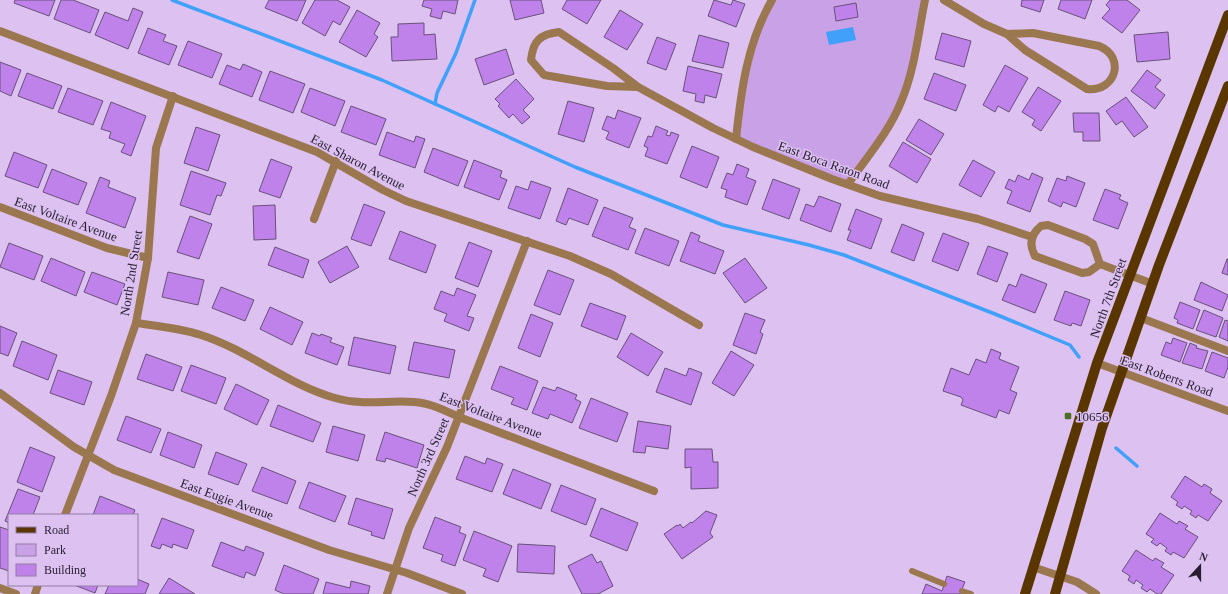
<svg xmlns="http://www.w3.org/2000/svg" width="1228" height="594" viewBox="0 0 1228 594" font-family="'Times New Roman',serif">
  <style>
    .green { fill: #c9a1e7 }
    .water { fill: #41a0fa }
    .lines { fill: none; stroke-linecap: round; stroke-linejoin: round }
    .stream { stroke: #41a0fa; stroke-width: 3.5 }
    .building { fill: #bf82ea; stroke: #69517a }
    .lane { stroke: #9a774e; stroke-width: 6 }
    .street { stroke: #9a774e; stroke-width: 8 }
    .primary { stroke: #593600; stroke-width: 10 }
    .poi-dot { fill: #4d6e25; stroke: #dcc1f1; stroke-width: 1.5 }
    .labels { text-anchor: middle; dominant-baseline: central; stroke-width: 3; stroke-linejoin: round; paint-order: stroke }
    .street-label { font-size: 13px; fill: #271d2f; stroke: #dcc1f1 }
    .poi-label { font-size: 13px; fill: #271d2f; stroke: #dcc1f1; text-anchor: start }
  </style>
  <rect width="100%" height="100%" fill="#dcc1f1"/>
  <path class="green" d="M 772,0 L 925,0 L 901,102 L 848,184 L 736,139 L 747,59 Z"/>
  <path class="water" d="M 853,27 L 856,40 L 829,45 L 826,32 Z"/>
  <g class="lines">
    <g class="stream">
      <path d="M 172,0 L 382,80 L 575,167 L 723,225 L 809,245 L 844,255 L 995,314 L 1070,345 L 1079,357"/>
      <path d="M 435,104 L 437,93 L 456,53 L 475,0"/>
      <path d="M 1116,448 L 1137,466"/>
    </g>
  </g>
  <g class="building">
    <path d="M 15,0 L 55,0 L 49,16 L 14,3 Z"/>
    <path d="M 61,0 L 73,0 L 99,10 L 90,33 L 54,19 Z"/>
    <path d="M 269,0 L 306,0 L 297,21 L 265,8 Z"/>
    <path d="M 315,0 L 337,0 L 350,7 L 340,25 L 333,21 L 325,36 L 302,23 Z"/>
    <path d="M 424,0 L 458,0 L 455,14 L 443,11 L 441,19 L 430,16 L 432,9 L 422,6 Z"/>
    <path d="M 510,0 L 541,0 L 544,13 L 515,20 Z"/>
    <path d="M 567,0 L 601,0 L 587,24 L 562,9 Z"/>
    <path d="M 714,0 L 731,5 L 733,0 L 745,4 L 736,27 L 708,16 Z"/>
    <path d="M 1022,0 L 1044,0 L 1040,12 L 1021,6 Z"/>
    <path d="M 1061,0 L 1092,0 L 1085,19 L 1058,9 Z"/>
    <path d="M 1110,0 L 1127,0 L 1140,10 L 1122,33 L 1102,18 L 1110,9 L 1106,5 Z"/>
    <path d="M 856,3 L 858,17 L 836,21 L 834,7 Z"/>
    <path d="M 133,8 L 143,12 L 128,49 L 95,35 L 105,12 L 128,21 Z"/>
    <path d="M 357,10 L 380,23 L 374,34 L 378,37 L 366,57 L 339,42 Z"/>
    <path d="M 620,10 L 643,24 L 627,50 L 604,37 Z"/>
    <path d="M 424,23 L 424,35 L 435,34 L 437,59 L 392,61 L 391,37 L 398,37 L 398,24 Z"/>
    <path d="M 148,28 L 166,35 L 163,41 L 177,46 L 169,65 L 138,53 Z"/>
    <path d="M 1168,32 L 1170,59 L 1137,62 L 1134,35 Z"/>
    <path d="M 942,33 L 971,41 L 964,67 L 935,59 Z"/>
    <path d="M 699,35 L 729,43 L 723,68 L 692,61 Z"/>
    <path d="M 657,37 L 676,44 L 666,70 L 647,63 Z"/>
    <path d="M 188,41 L 222,54 L 212,78 L 178,65 Z"/>
    <path d="M 506,49 L 514,74 L 484,85 L 475,59 Z"/>
    <path d="M 0,62 L 21,70 L 11,96 L 0,91 Z"/>
    <path d="M 243,64 L 262,72 L 252,97 L 219,84 L 227,65 L 240,70 Z"/>
    <path d="M 1005,65 L 1028,78 L 1009,112 L 998,106 L 995,112 L 983,105 Z"/>
    <path d="M 688,66 L 722,74 L 716,98 L 705,95 L 704,103 L 695,101 L 696,94 L 683,91 Z"/>
    <path d="M 1147,70 L 1161,80 L 1155,87 L 1165,95 L 1155,109 L 1131,91 Z"/>
    <path d="M 270,71 L 305,84 L 293,113 L 259,100 Z"/>
    <path d="M 27,73 L 62,86 L 53,109 L 18,96 Z"/>
    <path d="M 934,73 L 966,85 L 956,111 L 924,99 Z"/>
    <path d="M 516,79 L 534,99 L 523,110 L 530,117 L 522,124 L 513,114 L 509,118 L 498,106 L 500,104 L 495,99 Z"/>
    <path d="M 1038,87 L 1061,101 L 1041,131 L 1032,125 L 1035,120 L 1022,112 Z"/>
    <path d="M 68,88 L 103,101 L 93,125 L 58,112 Z"/>
    <path d="M 310,88 L 345,101 L 335,126 L 301,112 Z"/>
    <path d="M 1126,97 L 1148,127 L 1134,137 L 1122,121 L 1116,125 L 1106,111 Z"/>
    <path d="M 568,101 L 594,108 L 584,142 L 558,134 Z"/>
    <path d="M 111,102 L 146,116 L 131,156 L 121,152 L 125,144 L 109,138 L 111,132 L 101,129 Z"/>
    <path d="M 351,106 L 386,119 L 376,145 L 341,132 Z"/>
    <path d="M 618,110 L 641,118 L 629,148 L 606,139 L 609,132 L 602,129 L 607,116 L 615,119 Z"/>
    <path d="M 1073,113 L 1099,113 L 1100,141 L 1083,141 L 1083,132 L 1074,132 Z"/>
    <path d="M 919,119 L 944,134 L 931,155 L 906,140 Z"/>
    <path d="M 656,126 L 668,131 L 666,135 L 670,136 L 671,132 L 679,135 L 667,164 L 645,156 L 648,148 L 644,146 L 648,136 L 652,137 Z"/>
    <path d="M 196,127 L 220,135 L 208,171 L 184,163 Z"/>
    <path d="M 387,132 L 414,142 L 416,136 L 425,139 L 415,168 L 379,155 Z"/>
    <path d="M 903,142 L 931,159 L 917,183 L 889,166 Z"/>
    <path d="M 692,146 L 719,157 L 707,188 L 680,177 Z"/>
    <path d="M 433,148 L 468,161 L 458,186 L 424,172 Z"/>
    <path d="M 14,152 L 47,165 L 38,188 L 5,176 Z"/>
    <path d="M 271,159 L 292,167 L 280,198 L 259,191 Z"/>
    <path d="M 474,160 L 502,171 L 500,177 L 507,180 L 499,200 L 464,187 Z"/>
    <path d="M 973,160 L 995,172 L 981,197 L 959,185 Z"/>
    <path d="M 737,164 L 749,169 L 746,177 L 756,181 L 747,205 L 725,197 L 727,190 L 721,188 L 727,173 L 733,175 Z"/>
    <path d="M 52,169 L 87,183 L 78,205 L 43,192 Z"/>
    <path d="M 191,171 L 226,183 L 221,196 L 217,195 L 210,215 L 180,205 Z"/>
    <path d="M 1032,173 L 1043,178 L 1030,212 L 1007,203 L 1012,191 L 1005,188 L 1009,179 L 1015,182 L 1018,175 L 1029,180 Z"/>
    <path d="M 1067,176 L 1085,183 L 1076,207 L 1063,202 L 1061,207 L 1048,201 L 1057,178 L 1066,181 Z"/>
    <path d="M 100,177 L 110,181 L 108,187 L 136,198 L 125,228 L 86,213 Z"/>
    <path d="M 773,179 L 800,189 L 789,219 L 762,209 Z"/>
    <path d="M 531,181 L 551,188 L 540,219 L 508,208 L 516,186 L 528,190 Z"/>
    <path d="M 568,188 L 598,200 L 588,225 L 569,218 L 566,225 L 556,221 Z"/>
    <path d="M 1105,189 L 1121,195 L 1119,199 L 1128,203 L 1118,229 L 1093,220 Z"/>
    <path d="M 819,196 L 841,204 L 831,232 L 800,220 L 806,204 L 814,207 Z"/>
    <path d="M 364,204 L 385,212 L 371,246 L 351,239 Z"/>
    <path d="M 275,205 L 276,239 L 254,240 L 253,206 Z"/>
    <path d="M 604,207 L 633,218 L 629,227 L 636,230 L 628,250 L 592,236 Z"/>
    <path d="M 856,209 L 882,219 L 871,249 L 847,240 L 851,230 L 848,230 Z"/>
    <path d="M 190,216 L 212,224 L 199,259 L 177,252 Z"/>
    <path d="M 902,224 L 924,233 L 914,261 L 891,252 Z"/>
    <path d="M 645,228 L 679,241 L 669,266 L 635,253 Z"/>
    <path d="M 400,231 L 436,245 L 426,273 L 389,259 Z"/>
    <path d="M 691,232 L 700,236 L 698,241 L 724,251 L 715,274 L 680,261 Z"/>
    <path d="M 943,233 L 969,243 L 958,271 L 932,261 Z"/>
    <path d="M 469,242 L 492,251 L 478,287 L 455,278 Z"/>
    <path d="M 9,243 L 43,256 L 34,280 L 0,267 Z"/>
    <path d="M 347,246 L 359,267 L 330,283 L 318,262 Z"/>
    <path d="M 988,246 L 1008,253 L 997,282 L 977,274 Z"/>
    <path d="M 275,247 L 309,260 L 303,278 L 268,265 Z"/>
    <path d="M 51,258 L 85,272 L 76,296 L 41,281 Z"/>
    <path d="M 745,258 L 767,288 L 745,303 L 723,273 Z"/>
    <path d="M 1227,259 L 1228,259 L 1228,275 L 1222,273 Z"/>
    <path d="M 548,270 L 574,280 L 560,315 L 534,305 Z"/>
    <path d="M 92,272 L 125,284 L 117,305 L 84,292 Z"/>
    <path d="M 168,272 L 204,280 L 198,305 L 162,297 Z"/>
    <path d="M 1021,274 L 1047,284 L 1035,313 L 1002,300 L 1009,284 L 1016,287 Z"/>
    <path d="M 1201,282 L 1228,295 L 1222,311 L 1194,300 Z"/>
    <path d="M 221,287 L 254,300 L 245,321 L 212,308 Z"/>
    <path d="M 457,288 L 476,295 L 467,316 L 474,318 L 469,331 L 444,321 L 447,314 L 434,309 L 441,291 L 454,296 Z"/>
    <path d="M 1065,291 L 1090,300 L 1081,326 L 1072,323 L 1071,326 L 1054,320 Z"/>
    <path d="M 1180,302 L 1200,310 L 1193,329 L 1177,323 L 1178,320 L 1174,318 Z"/>
    <path d="M 590,303 L 626,316 L 617,340 L 581,326 Z"/>
    <path d="M 270,307 L 303,322 L 292,345 L 260,329 Z"/>
    <path d="M 1204,310 L 1223,318 L 1216,337 L 1196,330 Z"/>
    <path d="M 745,313 L 765,320 L 760,332 L 763,334 L 756,354 L 733,345 Z"/>
    <path d="M 531,314 L 553,323 L 540,357 L 518,348 Z"/>
    <path d="M 1225,320 L 1228,321 L 1228,341 L 1219,337 Z"/>
    <path d="M 0,326 L 17,333 L 8,356 L 0,353 Z"/>
    <path d="M 312,333 L 320,336 L 321,334 L 332,338 L 330,342 L 344,347 L 337,365 L 305,353 Z"/>
    <path d="M 631,333 L 663,352 L 648,376 L 617,357 Z"/>
    <path d="M 354,337 L 396,346 L 390,374 L 348,365 Z"/>
    <path d="M 1173,338 L 1187,343 L 1180,362 L 1161,355 L 1166,342 L 1171,344 Z"/>
    <path d="M 22,341 L 57,355 L 48,380 L 13,366 Z"/>
    <path d="M 414,342 L 455,350 L 449,378 L 408,370 Z"/>
    <path d="M 1190,343 L 1197,346 L 1196,348 L 1208,351 L 1202,369 L 1182,363 Z"/>
    <path d="M 991,349 L 1001,353 L 999,359 L 1019,367 L 1010,390 L 1017,393 L 1009,414 L 999,410 L 996,418 L 961,405 L 963,400 L 961,397 L 943,391 L 951,368 L 969,375 L 976,359 L 986,363 Z"/>
    <path d="M 731,351 L 754,365 L 734,396 L 712,383 Z"/>
    <path d="M 1212,352 L 1228,358 L 1228,367 L 1224,378 L 1205,371 Z"/>
    <path d="M 146,354 L 182,367 L 173,391 L 137,379 Z"/>
    <path d="M 191,365 L 226,378 L 216,404 L 181,391 Z"/>
    <path d="M 500,366 L 538,381 L 527,410 L 511,404 L 514,398 L 491,389 Z"/>
    <path d="M 665,368 L 686,376 L 689,368 L 702,373 L 691,405 L 656,392 Z"/>
    <path d="M 58,370 L 92,382 L 84,405 L 50,393 Z"/>
    <path d="M 236,384 L 269,400 L 257,425 L 224,409 Z"/>
    <path d="M 543,387 L 555,391 L 557,387 L 577,395 L 575,399 L 581,402 L 572,423 L 550,414 L 548,419 L 532,413 Z"/>
    <path d="M 591,398 L 628,413 L 617,442 L 579,428 Z"/>
    <path d="M 278,405 L 321,423 L 313,442 L 270,426 Z"/>
    <path d="M 126,416 L 161,429 L 151,453 L 117,440 Z"/>
    <path d="M 638,421 L 671,426 L 668,449 L 646,446 L 645,453 L 633,452 Z"/>
    <path d="M 333,426 L 365,435 L 358,461 L 326,452 Z"/>
    <path d="M 168,432 L 202,445 L 194,468 L 160,455 Z"/>
    <path d="M 385,432 L 424,445 L 417,468 L 386,458 L 385,462 L 376,460 Z"/>
    <path d="M 30,447 L 55,457 L 42,492 L 17,482 Z"/>
    <path d="M 685,449 L 712,449 L 713,462 L 718,462 L 718,488 L 691,489 L 691,467 L 685,468 Z"/>
    <path d="M 216,452 L 247,464 L 238,485 L 208,474 Z"/>
    <path d="M 465,456 L 485,464 L 487,458 L 503,464 L 492,492 L 456,479 Z"/>
    <path d="M 262,467 L 296,481 L 287,504 L 252,491 Z"/>
    <path d="M 513,469 L 551,484 L 541,509 L 503,494 Z"/>
    <path d="M 1185,476 L 1202,487 L 1204,484 L 1212,489 L 1210,493 L 1222,501 L 1208,521 L 1198,515 L 1196,518 L 1190,514 L 1192,511 L 1184,506 L 1182,509 L 1176,505 L 1178,502 L 1171,497 Z"/>
    <path d="M 309,482 L 346,496 L 335,522 L 299,508 Z"/>
    <path d="M 561,485 L 596,499 L 586,525 L 551,511 Z"/>
    <path d="M 18,489 L 40,497 L 33,515 L 9,515 L 9,523 L 5,521 Z"/>
    <path d="M 100,496 L 135,510 L 133,515 L 93,515 Z"/>
    <path d="M 356,498 L 393,509 L 384,539 L 371,535 L 372,532 L 348,524 Z"/>
    <path d="M 601,508 L 638,523 L 627,551 L 590,536 Z"/>
    <path d="M 706,511 L 717,515 L 710,533 L 713,537 L 682,559 L 664,534 L 677,525 L 678,526 L 680,524 L 683,528 L 691,522 L 692,523 Z"/>
    <path d="M 1160,513 L 1177,524 L 1179,521 L 1188,526 L 1185,529 L 1198,537 L 1184,558 L 1173,552 L 1171,555 L 1165,551 L 1167,548 L 1160,543 L 1157,546 L 1151,542 L 1154,539 L 1146,534 Z"/>
    <path d="M 435,517 L 461,527 L 459,532 L 466,535 L 455,566 L 441,561 L 443,555 L 423,548 Z"/>
    <path d="M 162,518 L 194,530 L 187,549 L 173,544 L 172,548 L 162,544 L 160,549 L 151,546 Z"/>
    <path d="M 0,527 L 9,530 L 9,571 L 0,568 Z"/>
    <path d="M 474,531 L 512,546 L 498,582 L 483,576 L 486,569 L 463,560 Z"/>
    <path d="M 221,542 L 244,551 L 246,546 L 264,553 L 255,576 L 246,572 L 244,578 L 212,566 Z"/>
    <path d="M 518,544 L 555,546 L 554,574 L 517,572 Z"/>
    <path d="M 1136,550 L 1153,561 L 1155,558 L 1164,563 L 1161,567 L 1174,575 L 1161,594 L 1157,594 L 1150,589 L 1147,592 L 1141,588 L 1143,585 L 1136,580 L 1134,584 L 1128,580 L 1130,576 L 1122,571 Z"/>
    <path d="M 592,554 L 597,563 L 601,561 L 613,586 L 598,594 L 582,594 L 568,566 Z"/>
    <path d="M 284,565 L 319,579 L 313,594 L 284,594 L 275,590 Z"/>
    <path d="M 947,576 L 965,582 L 960,594 L 922,594 L 926,584 L 942,591 Z"/>
    <path d="M 169,578 L 195,594 L 159,594 Z"/>
    <path d="M 137,579 L 149,584 L 145,594 L 105,594 L 109,585 L 137,585 Z"/>
    <path d="M 351,581 L 370,586 L 368,594 L 323,594 L 326,582 L 350,588 Z"/>
    <path d="M 74,585 L 98,585 L 95,593 Z"/>
  </g>
  <g class="lines">
    <g class="lane">
      <path d="M 912,571 L 944,584"/>
      <path d="M 962,591 L 971,594"/>
    </g>
    <g class="street">
      <path d="M 944,0 L 984,24 L 1007,34 L 1025,50 L 1087,89 C 1116,92 1126,57 1099,46 L 1033,33 L 1007,34"/>
      <path d="M 0,31 L 317,152 L 383,190 L 406,201 L 570,256 L 611,274 L 699,325"/>
      <path d="M 638,87 L 607,86 L 544,75 L 531,60 C 533,41 540,34 559,32 L 613,68 L 638,87 L 713,128 L 753,147 L 832,179 L 880,196 L 978,219 L 1032,237"/>
      <path d="M 736,139 C 741,91 747,43 772,0"/>
      <path d="M 848,184 C 867,157 889,132 901,102 C 915,69 918,34 925,0"/>
      <path d="M 0,207 L 107,248 L 148,258"/>
      <path d="M 314,219 L 336,161"/>
      <path d="M 1048,225 L 1085,239 L 1093,244 L 1100,264 L 1089,272 L 1082,273 L 1035,256 C 1029,245 1030,235 1041,226 Z"/>
      <path d="M 1100,264 L 1153,284"/>
      <path d="M 1141,318 L 1228,351"/>
      <path d="M 136,323 C 158,326 180,328 201,335 C 248,350 288,385 335,398 C 362,406 387,400 414,402 C 430,403 444,410 459,417 L 654,491"/>
      <path d="M 1097,363 L 1228,411"/>
      <path d="M 0,393 L 74,447 L 114,470 L 329,550 L 407,573 L 462,594"/>
      <path d="M 65,515 L 111,396 L 136,323 L 148,258 L 156,148 L 173,96"/>
      <path d="M 1033,567 L 1077,582 L 1096,594"/>
      <path d="M 0,588 L 16,594"/>
      <path d="M 35,594 L 38,585"/>
      <path d="M 387,594 L 409,528 L 447,447 L 527,241"/>
    </g>
    <g class="primary">
      <path d="M 1025,594 L 1097,363 L 1228,15"/>
      <path d="M 1055,594 L 1102,428 L 1159,265 L 1228,86"/>
    </g>
  </g>
  <rect class="poi-dot" x="1064" y="412" width="8" height="8" rx="2"/>
  <g class="labels">
    <g class="street-label">
      <text transform="translate(358 162) rotate(28)">East Sharon Avenue</text>
      <text transform="translate(834 165) rotate(20)">East Boca Raton Road</text>
      <text transform="translate(66 219) rotate(20)">East Voltaire Avenue</text>
      <text transform="translate(131 273) rotate(-81)">North 2nd Street</text>
      <text transform="translate(1108 298) rotate(-70)">North 7th Street</text>
      <text transform="translate(1167 376) rotate(20)">East Roberts Road</text>
      <text transform="translate(491 415) rotate(21)">East Voltaire Avenue</text>
      <text transform="translate(428 457) rotate(-66)">North 3rd Street</text>
      <text transform="translate(227 499) rotate(20)">East Eugie Avenue</text>
    </g>
    <g class="poi-label">
      <text x="1076" y="416">10656</text>
    </g>
  </g>
  <rect x="8" y="514" width="130" height="72" fill="#dcc1f1" stroke="#947fa3"/>
  <rect x="16" y="527" width="20" height="6" fill="#593600" stroke="#947fa3"/>
  <text x="44" y="534" font-size="12" fill="#271d2f">Road</text>
  <rect x="16" y="544" width="20" height="12" fill="#c9a1e7" stroke="#947fa3"/>
  <text x="44" y="554" font-size="12" fill="#271d2f">Park</text>
  <rect x="16" y="564" width="20" height="12" fill="#bf82ea" stroke="#947fa3"/>
  <text x="44" y="574" font-size="12" fill="#271d2f">Building</text>
  <g transform="translate(1200 566) rotate(21)" stroke="#dcc1f1" stroke-width="3" paint-order="stroke">
  <path d="M0-3L7 15L0 10L-7 15Z" fill="#271d2f"/>
  <text y="-6" font-size="11" font-weight="bold" text-anchor="middle" fill="#271d2f">N</text>
  </g>
</svg>
